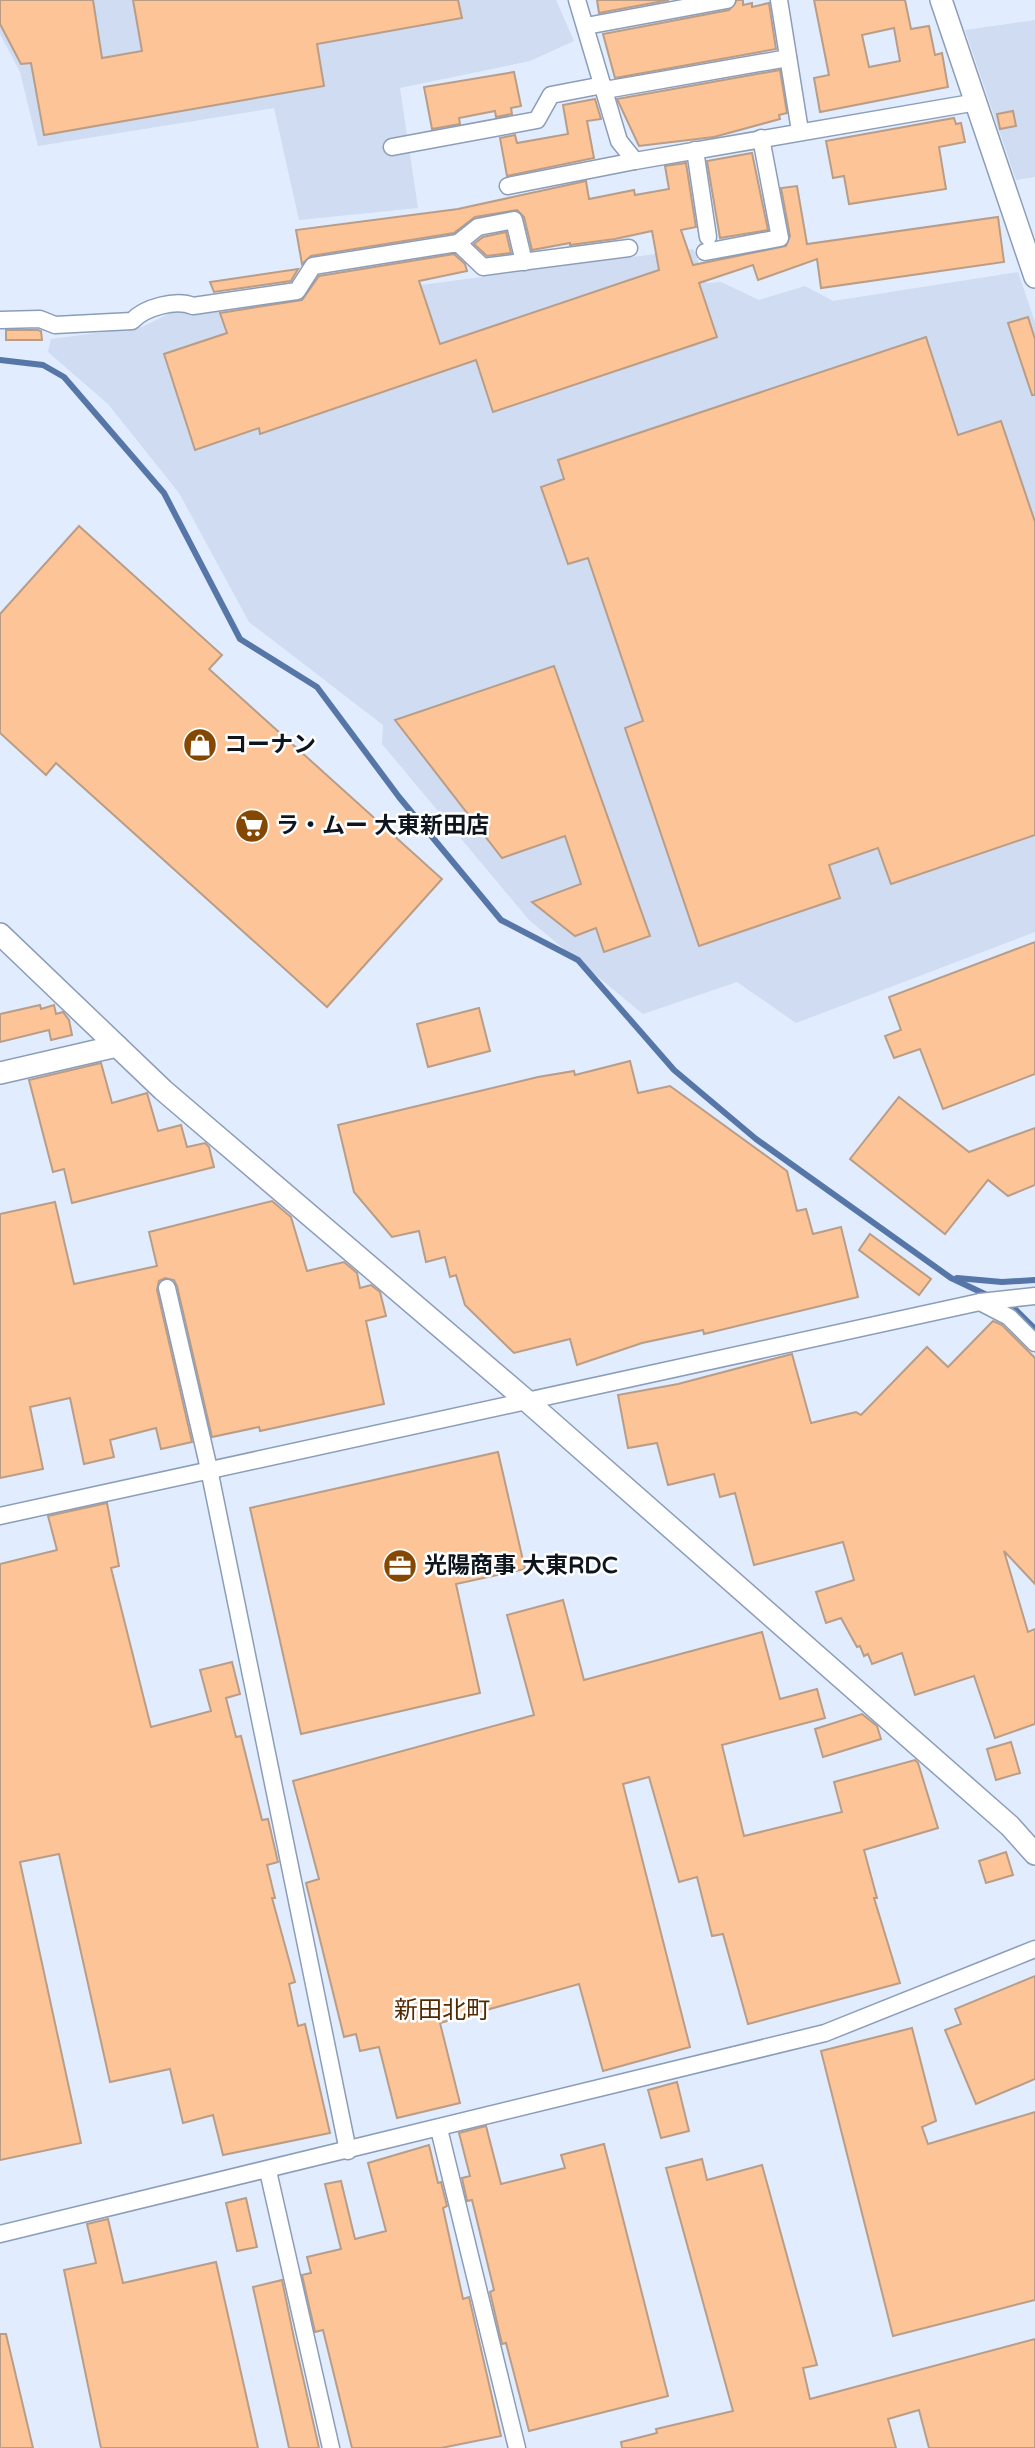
<svg xmlns="http://www.w3.org/2000/svg" width="1035" height="2448" viewBox="0 0 1035 2448" font-family="'Varela Round','Noto Sans JP',sans-serif">
  <style>
    .built { fill: #cfdcf1 }
    .lines { fill: none; stroke-linecap: round; stroke-linejoin: round }
    .stream { stroke: #5776a8; stroke-width: 6 }
    .building { fill: #fdc497; stroke: #b99d87; stroke-width: 2; fill-rule: evenodd }
    .minor-casing { stroke: #8c9db9; stroke-width: 19 }
    .tertiary-casing { stroke: #8c9db9; stroke-width: 24 }
    .minor { stroke: #fff; stroke-width: 16 }
    .tertiary { stroke: #fff; stroke-width: 21 }
    .labels { text-anchor: middle; dominant-baseline: central; stroke-width: 5; stroke-linejoin: round; paint-order: stroke }
    .poi-label { font-size: 23px; font-weight: bold; fill: #0f151f; stroke: #fff; text-anchor: start }
    .neighbourhood-label { font-size: 24px; fill: #522900; stroke: #fff }
  </style>
  <rect width="100%" height="100%" fill="#e1ecfe"/>
  <g class="built">
    <path d="M 0,0 L 556,0 L 574,41 L 530,61 L 400,88 L 418,208 L 299,220 L 274,108 L 38,146 L 20,72 L 0,34 Z"/>
    <path d="M 1035,20 L 1035,177 L 1016,180 L 965,30 Z"/>
    <path d="M 693,249 L 707,283 L 721,282 L 759,300 L 805,286 L 833,301 L 1018,272 L 1035,322 L 1035,932 L 796,1023 L 737,982 L 643,1014 L 529,920 L 382,744 L 383,725 L 249,622 L 179,493 L 108,404 L 48,352 L 51,339 L 142,327 L 174,311 L 194,315 Z"/>
  </g>
  <g class="lines">
    <g class="stream">
      <path d="M 0,360 L 43,365 L 64,377 L 164,493 L 240,639 L 317,687 L 399,797 L 501,920 L 578,960 L 674,1070 L 756,1139 L 951,1278 L 989,1296"/>
      <path d="M 957,1278 L 1002,1282 L 1035,1280"/>
      <path d="M 1005,1304 L 1015,1309 L 1035,1329"/>
    </g>
  </g>
  <g class="building">
    <path d="M 0,0 L 93,0 L 102,58 L 142,51 L 133,0 L 458,0 L 462,18 L 317,44 L 324,86 L 44,135 L 31,63 L 21,64 L 0,24 Z"/>
    <path d="M 597,0 L 669,0 L 599,13 Z"/>
    <path d="M 737,0 L 743,0 L 743,5 L 752,3 L 752,7 L 769,3 L 776,49 L 615,78 L 603,34 L 729,10 Z"/>
    <path d="M 814,0 L 905,0 L 911,29 L 929,26 L 935,55 L 942,53 L 948,87 L 820,112 L 814,78 L 829,75 ZM 894,28 L 900,61 L 869,67 L 862,35 Z"/>
    <path d="M 780,70 L 787,113 L 779,115 L 780,119 L 714,137 L 639,146 L 617,99 Z"/>
    <path d="M 514,72 L 521,106 L 511,108 L 512,114 L 496,117 L 495,111 L 459,118 L 460,124 L 432,129 L 424,87 Z"/>
    <path d="M 595,99 L 601,119 L 587,121 L 594,158 L 507,176 L 500,138 L 515,135 L 517,143 L 568,134 L 563,105 Z"/>
    <path d="M 1013,111 L 1016,126 L 1000,129 L 997,114 Z"/>
    <path d="M 954,118 L 956,124 L 961,123 L 965,142 L 939,147 L 946,189 L 849,204 L 844,176 L 833,178 L 826,141 Z"/>
    <path d="M 752,153 L 768,230 L 720,238 L 707,161 Z"/>
    <path d="M 686,163 L 696,227 L 681,230 L 693,265 L 786,246 L 790,236 L 781,188 L 797,186 L 807,244 L 998,217 L 1004,262 L 821,288 L 817,259 L 758,280 L 753,265 L 699,283 L 717,337 L 493,412 L 476,360 L 260,434 L 259,428 L 195,450 L 164,354 L 227,333 L 220,313 L 302,300 L 319,276 L 454,254 L 465,264 L 467,271 L 419,281 L 440,344 L 659,270 L 652,231 L 615,239 L 570,245 L 570,243 L 532,250 L 524,217 L 517,210 L 475,217 L 454,233 L 311,256 L 302,264 L 296,230 L 458,209 L 586,181 L 589,199 L 634,190 L 635,195 L 669,189 L 665,166 Z"/>
    <path d="M 506,232 L 511,253 L 487,256 L 474,244 L 483,237 Z"/>
    <path d="M 298,269 L 291,281 L 214,292 L 210,282 Z"/>
    <path d="M 1028,317 L 1035,339 L 1035,395 L 1032,395 L 1008,323 Z"/>
    <path d="M 6,330 L 38,330 L 41,331 L 42,340 L 6,340 Z"/>
    <path d="M 926,337 L 958,435 L 1001,421 L 1035,522 L 1035,835 L 891,884 L 878,848 L 829,865 L 840,898 L 699,946 L 625,728 L 643,721 L 588,558 L 568,564 L 541,487 L 564,479 L 558,460 Z"/>
    <path d="M 79,526 L 222,655 L 209,669 L 442,879 L 327,1007 L 56,763 L 46,775 L 0,733 L 0,614 Z"/>
    <path d="M 554,666 L 650,936 L 604,952 L 596,928 L 575,936 L 532,902 L 581,884 L 565,836 L 502,858 L 395,720 Z"/>
    <path d="M 1035,942 L 1035,1074 L 943,1109 L 920,1049 L 894,1058 L 885,1036 L 901,1030 L 889,997 Z"/>
    <path d="M 40,1005 L 41,1009 L 54,1005 L 56,1014 L 63,1012 L 69,1020 L 72,1035 L 51,1040 L 49,1030 L 0,1042 L 0,1014 Z"/>
    <path d="M 479,1008 L 490,1051 L 428,1067 L 417,1024 Z"/>
    <path d="M 630,1061 L 638,1093 L 670,1086 L 787,1171 L 797,1211 L 806,1209 L 813,1234 L 841,1227 L 858,1297 L 704,1334 L 703,1330 L 642,1343 L 577,1365 L 570,1339 L 514,1353 L 465,1305 L 456,1275 L 450,1277 L 445,1257 L 426,1262 L 419,1231 L 392,1237 L 354,1192 L 338,1125 L 538,1077 L 574,1071 L 575,1075 Z"/>
    <path d="M 101,1063 L 112,1103 L 147,1093 L 158,1131 L 181,1125 L 187,1147 L 205,1143 L 209,1147 L 214,1167 L 72,1203 L 64,1169 L 53,1172 L 29,1080 Z"/>
    <path d="M 899,1097 L 969,1152 L 1035,1128 L 1035,1185 L 1008,1196 L 988,1180 L 945,1234 L 850,1159 Z"/>
    <path d="M 272,1201 L 291,1217 L 307,1271 L 344,1262 L 357,1273 L 360,1288 L 371,1285 L 380,1292 L 386,1316 L 366,1321 L 384,1404 L 260,1431 L 259,1427 L 212,1437 L 177,1286 L 174,1280 L 165,1278 L 159,1281 L 157,1290 L 192,1442 L 161,1449 L 156,1428 L 110,1440 L 114,1457 L 84,1464 L 70,1398 L 30,1407 L 43,1469 L 0,1478 L 0,1214 L 55,1202 L 74,1284 L 157,1266 L 149,1232 Z"/>
    <path d="M 870,1234 L 931,1279 L 919,1295 L 859,1250 Z"/>
    <path d="M 993,1321 L 1002,1325 L 1035,1358 L 1035,1584 L 1004,1551 L 1028,1632 L 1035,1629 L 1035,1724 L 995,1738 L 974,1676 L 915,1695 L 902,1653 L 872,1664 L 868,1654 L 864,1656 L 860,1646 L 857,1647 L 841,1618 L 826,1623 L 816,1592 L 854,1580 L 843,1542 L 754,1565 L 735,1493 L 720,1497 L 714,1474 L 668,1485 L 657,1443 L 628,1448 L 618,1395 L 678,1384 L 792,1354 L 811,1423 L 856,1412 L 861,1415 L 927,1347 L 948,1367 Z"/>
    <path d="M 498,1452 L 525,1569 L 456,1584 L 480,1693 L 301,1734 L 250,1508 Z"/>
    <path d="M 107,1503 L 119,1566 L 111,1568 L 151,1727 L 211,1711 L 200,1670 L 232,1662 L 240,1694 L 226,1698 L 236,1737 L 241,1736 L 262,1820 L 268,1819 L 278,1862 L 267,1865 L 275,1898 L 272,1898 L 295,1982 L 289,1984 L 298,2026 L 305,2024 L 330,2133 L 223,2155 L 213,2115 L 183,2123 L 170,2069 L 110,2082 L 59,1854 L 20,1862 L 81,2143 L 0,2160 L 0,1564 L 57,1550 L 48,1516 Z"/>
    <path d="M 563,1600 L 584,1680 L 762,1632 L 780,1699 L 817,1689 L 825,1718 L 722,1745 L 744,1836 L 842,1812 L 834,1782 L 915,1760 L 918,1763 L 938,1828 L 864,1850 L 877,1898 L 874,1898 L 900,1983 L 748,2024 L 723,1934 L 712,1936 L 697,1877 L 679,1882 L 649,1777 L 623,1784 L 690,2047 L 603,2071 L 579,1984 L 440,2023 L 460,2103 L 397,2118 L 379,2047 L 360,2051 L 356,2034 L 344,2037 L 306,1883 L 319,1879 L 293,1781 L 534,1715 L 507,1615 Z"/>
    <path d="M 862,1714 L 877,1726 L 881,1739 L 823,1757 L 815,1729 Z"/>
    <path d="M 1011,1742 L 1020,1773 L 996,1780 L 987,1749 Z"/>
    <path d="M 1006,1852 L 1013,1875 L 986,1883 L 979,1861 Z"/>
    <path d="M 1035,1976 L 1035,2079 L 976,2104 L 945,2030 L 961,2024 L 955,2009 Z"/>
    <path d="M 912,2028 L 936,2121 L 922,2127 L 928,2144 L 1035,2112 L 1035,2300 L 893,2336 L 821,2051 Z"/>
    <path d="M 677,2082 L 689,2131 L 661,2138 L 648,2090 Z"/>
    <path d="M 486,2126 L 501,2184 L 565,2168 L 561,2155 L 604,2144 L 668,2396 L 529,2431 L 506,2343 L 502,2344 L 490,2292 L 494,2290 L 472,2200 L 467,2201 L 462,2178 L 470,2176 L 459,2133 Z"/>
    <path d="M 429,2145 L 438,2183 L 441,2182 L 447,2206 L 443,2208 L 463,2299 L 469,2297 L 501,2436 L 441,2448 L 352,2448 L 323,2330 L 315,2332 L 302,2275 L 311,2273 L 307,2257 L 341,2249 L 325,2184 L 341,2181 L 355,2239 L 386,2231 L 368,2163 Z"/>
    <path d="M 702,2159 L 707,2180 L 762,2165 L 817,2365 L 803,2368 L 810,2399 L 1035,2339 L 1035,2448 L 929,2448 L 919,2410 L 888,2419 L 896,2448 L 622,2448 L 621,2442 L 657,2433 L 656,2429 L 733,2411 L 666,2168 Z"/>
    <path d="M 246,2198 L 257,2247 L 237,2251 L 226,2203 Z"/>
    <path d="M 108,2219 L 123,2283 L 216,2262 L 258,2448 L 101,2448 L 64,2270 L 96,2263 L 87,2224 Z"/>
    <path d="M 282,2280 L 294,2338 L 319,2448 L 289,2448 L 253,2287 Z"/>
    <path d="M 0,2334 L 6,2334 L 33,2448 L 0,2448 Z"/>
  </g>
  <g class="lines">
    <g class="minor-casing">
      <g id="minor">
        <path d="M 577,0 L 619,141 L 635,161 L 977,102"/>
        <path d="M 779,0 L 800,131"/>
        <path d="M 586,26 L 727,0"/>
        <path d="M 605,90 L 788,58"/>
        <path d="M 392,147 L 537,120 L 551,95 L 603,85"/>
        <path d="M 695,150 L 708,237"/>
        <path d="M 508,186 L 635,161"/>
        <path d="M 458,243 L 478,227 L 514,220 L 524,262"/>
        <path d="M 705,252 L 780,238 L 761,138"/>
        <path d="M 0,320 L 40,319 L 55,325 L 132,321 C 145,307 176,299 193,306 L 297,291 L 313,266 L 458,243 L 483,267 L 629,248"/>
        <path d="M 167,1288 L 209,1469 L 348,2151"/>
        <path d="M 980,1302 L 1009,1317 L 1035,1343"/>
        <path d="M 0,1516 L 980,1302 L 1035,1296"/>
        <path d="M 439,2129 L 517,2448"/>
        <path d="M 268,2171 L 331,2448"/>
        <path d="M 0,2234 L 825,2033 L 1035,1949"/>
      </g>
    </g>
    <g class="tertiary-casing">
      <g id="tertiary">
        <path d="M 941,0 L 1035,277"/>
        <path d="M 0,934 L 163,1090 L 527,1401 L 1010,1826 L 1035,1854"/>
        <path d="M 0,1073 L 117,1046"/>
      </g>
    </g>
    <use href="#minor" class="minor"/>
    <use href="#tertiary" class="tertiary"/>
  </g>
  <defs>
    <g id="shop-disc" transform="scale(1.75)"><circle r="9.5" fill="#844803" stroke="#fff"/><path d="M-5-2.5h2.3a2.7 3.5 0 0 1 5.4 0H5L5.5 6h-11ZM-1.5-2.5h3a1.5 2.3 0 0 0-3 0Z" fill="#fff"/></g>
    <g id="supermarket-disc" transform="scale(1.75)"><circle r="9.5" fill="#844803" stroke="#fff"/><path d="M-6-5.5h2.5l.6 2H6L4.5 2H-2.5L-4.4-4H-6ZM-1.5 3.2a1.3 1.3 0 1 0 .1 0ZM3 3.2a1.3 1.3 0 1 0 .1 0Z" fill="#fff"/></g>
    <g id="office-disc" transform="scale(1.75)"><circle r="9.5" fill="#844803" stroke="#fff"/><path d="M-6-3h4V-5.5h4V-3h4V5H-6ZM-1-4.5V-3h2v-1.5ZM-6 0V1H6V0Z" fill="#fff"/></g>
  </defs>
  <g fill-rule="evenodd">
    <use href="#shop-disc" x="200" y="745"/>
    <use href="#supermarket-disc" x="252" y="826"/>
    <use href="#office-disc" x="400" y="1566"/>
  </g>
  <g class="labels">
    <g class="poi-label">
      <text x="224" y="745">コーナン</text>
      <text x="276" y="826">ラ・ムー 大東新田店</text>
      <text x="424" y="1566">光陽商事 大東RDC</text>
    </g>
    <g class="neighbourhood-label">
      <text x="442" y="2010">新田北町</text>
    </g>
  </g>
</svg>
